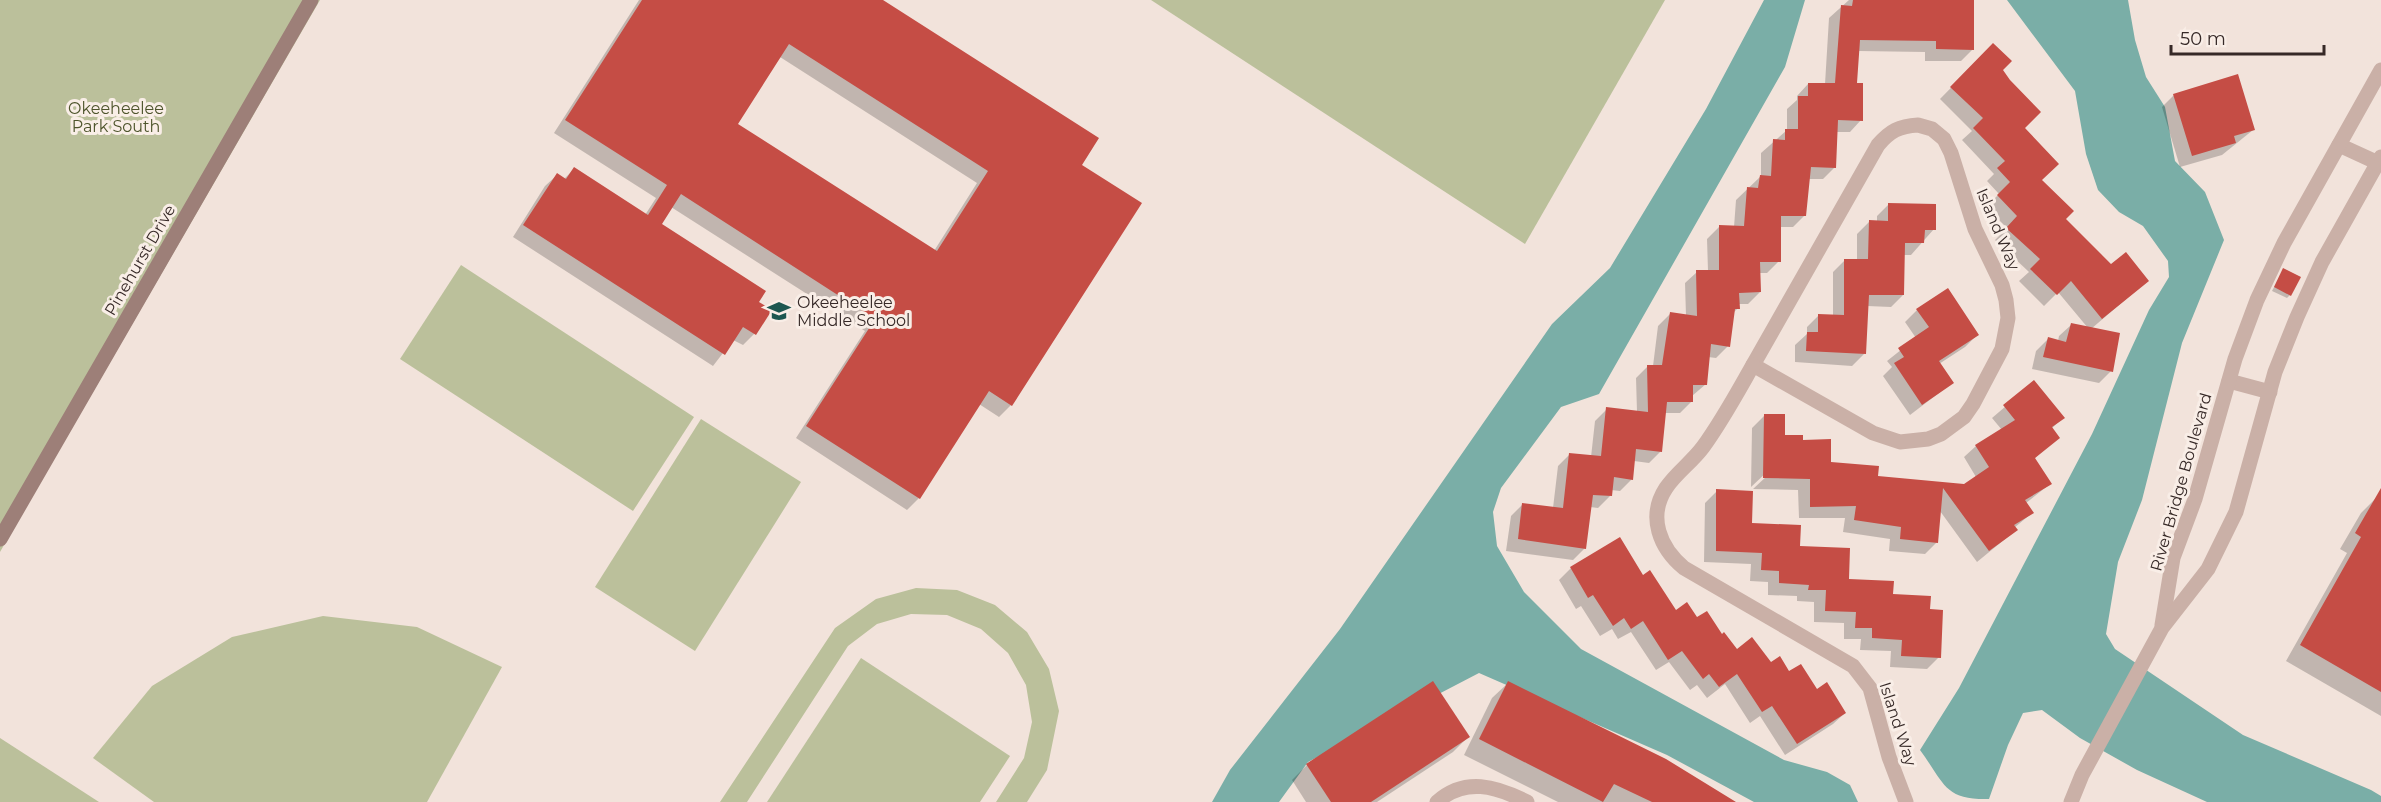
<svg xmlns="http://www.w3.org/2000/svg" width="2381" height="802" viewBox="0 0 2381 802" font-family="Montserrat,sans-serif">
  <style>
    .green { fill: #bbc09b }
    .water { fill: #7aaea7 }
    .shadow { fill: #0003; fill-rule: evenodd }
    .building { fill: #c54d45; fill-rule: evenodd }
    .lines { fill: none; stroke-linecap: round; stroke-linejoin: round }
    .street { stroke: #cab0a7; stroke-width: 15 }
    .secondary { stroke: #9d7f78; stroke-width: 15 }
    .labels { text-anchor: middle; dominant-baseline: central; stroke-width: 6; stroke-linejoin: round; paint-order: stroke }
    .park-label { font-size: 16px; fill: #4d542b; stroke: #f9eee7 }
    .street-label { font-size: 16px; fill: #362927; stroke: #f9eee7 }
    .poi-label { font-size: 16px; fill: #362927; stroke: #f9eee7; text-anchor: start }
  </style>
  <rect width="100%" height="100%" fill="#f2e3db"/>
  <g class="green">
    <path d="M 0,0 L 320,0 L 0,552 Z"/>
    <path d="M 1151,0 L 1665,0 L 1525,244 Z"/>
    <path d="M 461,265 L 694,417 L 633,511 L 400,359 Z"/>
    <path d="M 701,419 L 801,482 L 695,651 L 595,587 Z"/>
    <path d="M 916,588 L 957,590 L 995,605 L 1027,632 L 1049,669 L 1059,711 L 1047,770 L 1027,802 L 996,802 L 1024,758 L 1032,722 L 1026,685 L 1008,653 L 981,629 L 947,615 L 911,614 L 877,624 L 848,646 L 747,802 L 720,802 L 835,628 L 876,599 Z"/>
    <path d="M 323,616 L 417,627 L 502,667 L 427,802 L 154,802 L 93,758 L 152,686 L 232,637 Z"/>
    <path d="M 861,658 L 1010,756 L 980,802 L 767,802 Z"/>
    <path d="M 0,738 L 99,802 L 0,802 Z"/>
  </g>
  <g class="water">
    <path d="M 1764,0 L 1805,0 L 1785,67 L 1599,394 L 1561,407 L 1501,488 L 1493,512 L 1497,546 L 1524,592 L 1581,649 L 1784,760 L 1827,772 L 1850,785 L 1858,802 L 1754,802 L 1667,755 L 1479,673 L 1308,762 L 1279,802 L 1212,802 L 1230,770 L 1340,629 L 1552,324 L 1610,268 L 1706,109 Z"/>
    <path d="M 2007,0 L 2128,0 L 2135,40 L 2146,77 L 2165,107 L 2175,161 L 2205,192 L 2224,240 L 2182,343 L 2142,500 L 2118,562 L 2106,634 L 2115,649 L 2243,735 L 2371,790 L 2381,796 L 2381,802 L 2207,802 L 2137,770 L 2080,738 L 2042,710 L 2023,713 L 2008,745 L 1989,799 C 1944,800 1945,784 1920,750 L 1959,688 L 2092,434 L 2149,310 L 2169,277 L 2168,261 L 2143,226 L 2119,212 L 2098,190 L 2086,154 L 2075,91 Z"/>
  </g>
  <g class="shadow">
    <path d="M 639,0 L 880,0 L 1080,165 L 1140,203 L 1011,405 L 999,417 L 979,404 L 919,498 L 907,510 L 796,438 L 865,331 L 671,207 L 660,225 L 757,302 L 754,334 L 743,345 L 733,340 L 713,366 L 513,237 L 545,186 L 557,175 L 564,179 L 574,169 L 645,215 L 656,198 L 554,133 ZM 780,57 L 977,183 L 934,251 L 736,124 Z"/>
    <path d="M 1849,0 L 1973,0 L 1973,49 L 1961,61 L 1925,61 L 1925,52 L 1858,51 L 1856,84 L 1861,120 L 1850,132 L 1836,132 L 1835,167 L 1823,179 L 1808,179 L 1805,215 L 1793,227 L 1779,227 L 1779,261 L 1767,273 L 1759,273 L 1760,292 L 1748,304 L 1738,304 L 1738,308 L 1732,314 L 1728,346 L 1716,358 L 1708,357 L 1706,384 L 1692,396 L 1692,401 L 1680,413 L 1664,413 L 1661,451 L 1649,463 L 1634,461 L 1632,479 L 1620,491 L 1611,490 L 1610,496 L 1598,508 L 1590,507 L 1585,548 L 1573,560 L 1506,551 L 1511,516 L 1523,504 L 1553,508 L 1558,466 L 1570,454 L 1591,457 L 1595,421 L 1607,409 L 1637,412 L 1636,378 L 1648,366 L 1653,366 L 1658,326 L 1670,314 L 1686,316 L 1685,283 L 1697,272 L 1708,271 L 1707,239 L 1719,227 L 1734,227 L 1736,200 L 1761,176 L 1761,153 L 1787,130 L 1787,109 L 1797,100 L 1797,96 L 1808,84 L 1825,84 L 1829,18 Z"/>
    <path d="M 1993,45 L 2040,180 L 2064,220 L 2111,266 L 2147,281 L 2091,329 L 2111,371 L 2099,383 L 2032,369 L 2036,351 L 2048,339 L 2058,341 L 2059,336 L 2071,325 L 2088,328 L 2058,292 L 2044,306 L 2019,281 L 2029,272 L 1995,240 L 2007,228 L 1986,207 L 1999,194 L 1987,181 L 1994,174 L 1962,140 L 1972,131 L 1940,99 Z"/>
    <path d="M 2174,95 L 2253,130 L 2222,155 L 2180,167 L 2162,107 Z"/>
    <path d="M 1889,204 L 1934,229 L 1911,255 L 1903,255 L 1903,295 L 1891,307 L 1867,306 L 1864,354 L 1852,366 L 1795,362 L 1795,345 L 1807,334 L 1807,327 L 1819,315 L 1833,316 L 1833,272 L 1845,260 L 1857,260 L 1857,234 L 1869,222 L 1877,222 L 1877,216 Z"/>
    <path d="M 2283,270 L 2290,295 L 2287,298 L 2272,291 Z"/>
    <path d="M 1917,310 L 1977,335 L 1965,347 L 1939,364 L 1952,383 L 1910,415 L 1883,376 L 1892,367 L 1887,361 L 1916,338 L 1905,322 Z"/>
    <path d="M 2034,382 L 2063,418 L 2051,429 L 2058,437 L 2034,459 L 2050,484 L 2026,503 L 2032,513 L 2014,528 L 2016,530 L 1977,562 L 1940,511 L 1937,542 L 1925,554 L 1889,551 L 1890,539 L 1843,532 L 1845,518 L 1799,518 L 1798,490 L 1753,489 L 1769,474 L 1767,472 L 1751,487 L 1752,428 L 1764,416 L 1783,437 L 1801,441 L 1830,463 L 1876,477 L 1965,486 L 1976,477 L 1964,457 L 1976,446 L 2002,430 L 1992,418 Z"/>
    <path d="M 1717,491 L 1750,525 L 1798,548 L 1847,581 L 1928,611 L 1939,657 L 1927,669 L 1890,667 L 1891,651 L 1860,650 L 1861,639 L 1844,639 L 1844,623 L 1814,622 L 1814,602 L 1797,601 L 1797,596 L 1768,595 L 1768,582 L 1750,581 L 1751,564 L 1704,562 L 1705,503 Z"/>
    <path d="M 2377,497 L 2381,500 L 2381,716 L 2286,661 L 2347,553 L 2340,549 L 2361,513 Z"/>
    <path d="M 1620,539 L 1643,577 L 1675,612 L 1696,619 L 1737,651 L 1789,673 L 1845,713 L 1833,724 L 1785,755 L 1760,716 L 1750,723 L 1725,684 L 1707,698 L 1697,685 L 1690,690 L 1669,662 L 1656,670 L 1631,632 L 1618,639 L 1612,629 L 1600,636 L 1581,606 L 1576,609 L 1559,580 L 1571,568 Z"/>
    <path d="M 1508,683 L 1733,802 L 1558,802 L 1464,755 L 1492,698 Z"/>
    <path d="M 1468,737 L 1453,752 L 1377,802 L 1306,802 L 1292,780 L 1307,765 Z"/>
  </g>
  <g class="building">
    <path d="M 642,0 L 883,0 L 1099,138 L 1082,165 L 1142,203 L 1012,406 L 989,391 L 920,499 L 806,426 L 875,319 L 681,194 L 662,224 L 766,291 L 759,302 L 772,310 L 756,335 L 743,327 L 725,355 L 523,225 L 557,173 L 566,179 L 574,167 L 648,215 L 667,185 L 565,120 ZM 789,44 L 988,171 L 937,251 L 738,124 Z"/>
    <path d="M 1853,0 L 1974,0 L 1974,50 L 1936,49 L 1936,41 L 1860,40 L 1857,83 L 1863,83 L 1863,121 L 1838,120 L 1836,168 L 1811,167 L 1806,216 L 1781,216 L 1781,262 L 1760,262 L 1761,292 L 1739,293 L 1740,309 L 1735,309 L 1730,347 L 1711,344 L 1707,385 L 1693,385 L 1693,402 L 1667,402 L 1662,452 L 1636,449 L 1633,480 L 1614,477 L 1612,496 L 1593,495 L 1586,549 L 1518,539 L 1522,503 L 1563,508 L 1569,453 L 1601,456 L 1606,407 L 1648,412 L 1647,365 L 1662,365 L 1670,312 L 1697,316 L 1696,270 L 1719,270 L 1719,225 L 1744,226 L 1747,187 L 1758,188 L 1760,175 L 1771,176 L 1773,139 L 1785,140 L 1785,129 L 1798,129 L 1798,96 L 1808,96 L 1808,83 L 1835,83 L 1841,5 L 1852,6 Z"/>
    <path d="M 1993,43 L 2012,61 L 2003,70 L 2010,80 L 2041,112 L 2025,128 L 2059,164 L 2042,180 L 2074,211 L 2066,219 L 2111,264 L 2126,252 L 2149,281 L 2102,319 L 2071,281 L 2057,295 L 2030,269 L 2040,259 L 2006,228 L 2017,216 L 1997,195 L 2010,182 L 1997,168 L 2005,161 L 1973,128 L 1983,118 L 1950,87 Z"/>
    <path d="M 2238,74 L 2255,130 L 2234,136 L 2236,143 L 2192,156 L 2173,94 Z"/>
    <path d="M 1888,203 L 1936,204 L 1936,230 L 1925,230 L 1924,243 L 1905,243 L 1904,295 L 1869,295 L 1866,354 L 1806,351 L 1807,332 L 1818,332 L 1818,314 L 1844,315 L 1844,259 L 1868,259 L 1869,220 L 1888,221 Z"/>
    <path d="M 2283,268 L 2301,277 L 2291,296 L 2274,287 Z"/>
    <path d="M 1948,288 L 1979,335 L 1939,361 L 1954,383 L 1922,405 L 1894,363 L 1904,357 L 1898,348 L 1929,327 L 1916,309 Z"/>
    <path d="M 2071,323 L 2120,333 L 2113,372 L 2043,357 L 2048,337 L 2066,342 Z"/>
    <path d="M 2034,380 L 2065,418 L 2052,427 L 2060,438 L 2035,458 L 2052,484 L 2025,500 L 2034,513 L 2014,525 L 2018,530 L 1989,551 L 1943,488 L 1938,543 L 1900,539 L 1901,527 L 1854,520 L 1856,506 L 1810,507 L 1810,479 L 1763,478 L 1764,414 L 1785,414 L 1785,435 L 1803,435 L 1803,440 L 1831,439 L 1831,462 L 1879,466 L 1878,476 L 1964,484 L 1989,467 L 1975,445 L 2015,420 L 2003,405 Z"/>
    <path d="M 2381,488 L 2381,692 L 2300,645 L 2361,537 L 2355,533 Z"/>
    <path d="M 1716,489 L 1753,491 L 1752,523 L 1801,525 L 1800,546 L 1850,548 L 1849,579 L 1894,581 L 1893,594 L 1931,596 L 1930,609 L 1943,610 L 1941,658 L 1901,656 L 1902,640 L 1872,638 L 1872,628 L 1855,628 L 1856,612 L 1825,611 L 1826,590 L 1808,590 L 1809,585 L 1779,583 L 1779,571 L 1761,570 L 1762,553 L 1716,551 Z"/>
    <path d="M 1620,537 L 1643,575 L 1650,570 L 1676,610 L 1687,602 L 1697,617 L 1707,611 L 1722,634 L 1724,632 L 1737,649 L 1752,637 L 1771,662 L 1780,656 L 1789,671 L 1801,664 L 1817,689 L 1827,682 L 1846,713 L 1797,744 L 1772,706 L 1762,712 L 1737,674 L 1719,687 L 1709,674 L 1703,679 L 1682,651 L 1668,660 L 1643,621 L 1631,629 L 1624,618 L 1613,626 L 1593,595 L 1588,598 L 1570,567 Z"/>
    <path d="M 1433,681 L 1470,737 L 1371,802 L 1331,802 L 1306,764 Z"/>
    <path d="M 1508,681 L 1666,759 L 1736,802 L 1652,802 L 1614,784 L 1603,802 L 1479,739 Z"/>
  </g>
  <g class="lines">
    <g class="street">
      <path d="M 1918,125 L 1932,129 L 1944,139 L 1951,153 L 1975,229 L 2002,285 L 2006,300 L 2008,318 L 2002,349 L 1973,404 L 1964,417 L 1941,434 L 1928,439 L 1900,442 L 1873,433 L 1753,365 L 1878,145 C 1890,131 1899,126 1918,125 Z"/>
      <path d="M 2339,145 L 2378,163"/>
      <path d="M 1753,365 C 1737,393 1722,421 1703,447 C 1692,462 1676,473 1666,488 C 1647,517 1660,548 1684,568 L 1853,666 L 1870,688 L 1889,757 L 1906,802"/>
      <path d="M 2229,381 L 2270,392"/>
      <path d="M 2162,625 L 2173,558 L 2195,499 L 2235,359 L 2257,300 L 2284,243 L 2381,70"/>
      <path d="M 1437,802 C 1465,777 1496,786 1527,802"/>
      <path d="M 2071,802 L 2082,775 L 2162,628 L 2208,569 L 2236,512 L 2275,372 L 2297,317 L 2322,262 L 2381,157"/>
    </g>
    <path class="secondary" d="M 0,539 L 311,0"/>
  </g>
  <defs>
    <g id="school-bare" transform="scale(1.8)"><path d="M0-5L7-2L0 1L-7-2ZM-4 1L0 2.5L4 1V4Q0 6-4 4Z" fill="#1d5750" stroke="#f9eee7" stroke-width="2.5" paint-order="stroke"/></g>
  </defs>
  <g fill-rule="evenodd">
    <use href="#school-bare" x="779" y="311"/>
  </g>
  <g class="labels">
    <g class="park-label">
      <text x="116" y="108">Okeeheelee<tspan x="116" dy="18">Park South</tspan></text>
    </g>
    <g class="street-label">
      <text transform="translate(1998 229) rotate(67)">Island Way</text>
      <text transform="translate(140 260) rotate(-60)">Pinehurst Drive</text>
      <text transform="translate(2181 482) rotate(-74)">River Bridge Boulevard</text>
      <text transform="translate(1898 724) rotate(72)">Island Way</text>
    </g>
    <g class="poi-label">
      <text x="797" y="302">Okeeheelee<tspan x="797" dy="18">Middle School</tspan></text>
    </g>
  </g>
  <path d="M2171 45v9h153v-9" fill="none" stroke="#362927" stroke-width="3"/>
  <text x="2180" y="45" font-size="18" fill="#362927" stroke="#f9eee7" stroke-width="4.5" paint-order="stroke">50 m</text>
</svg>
